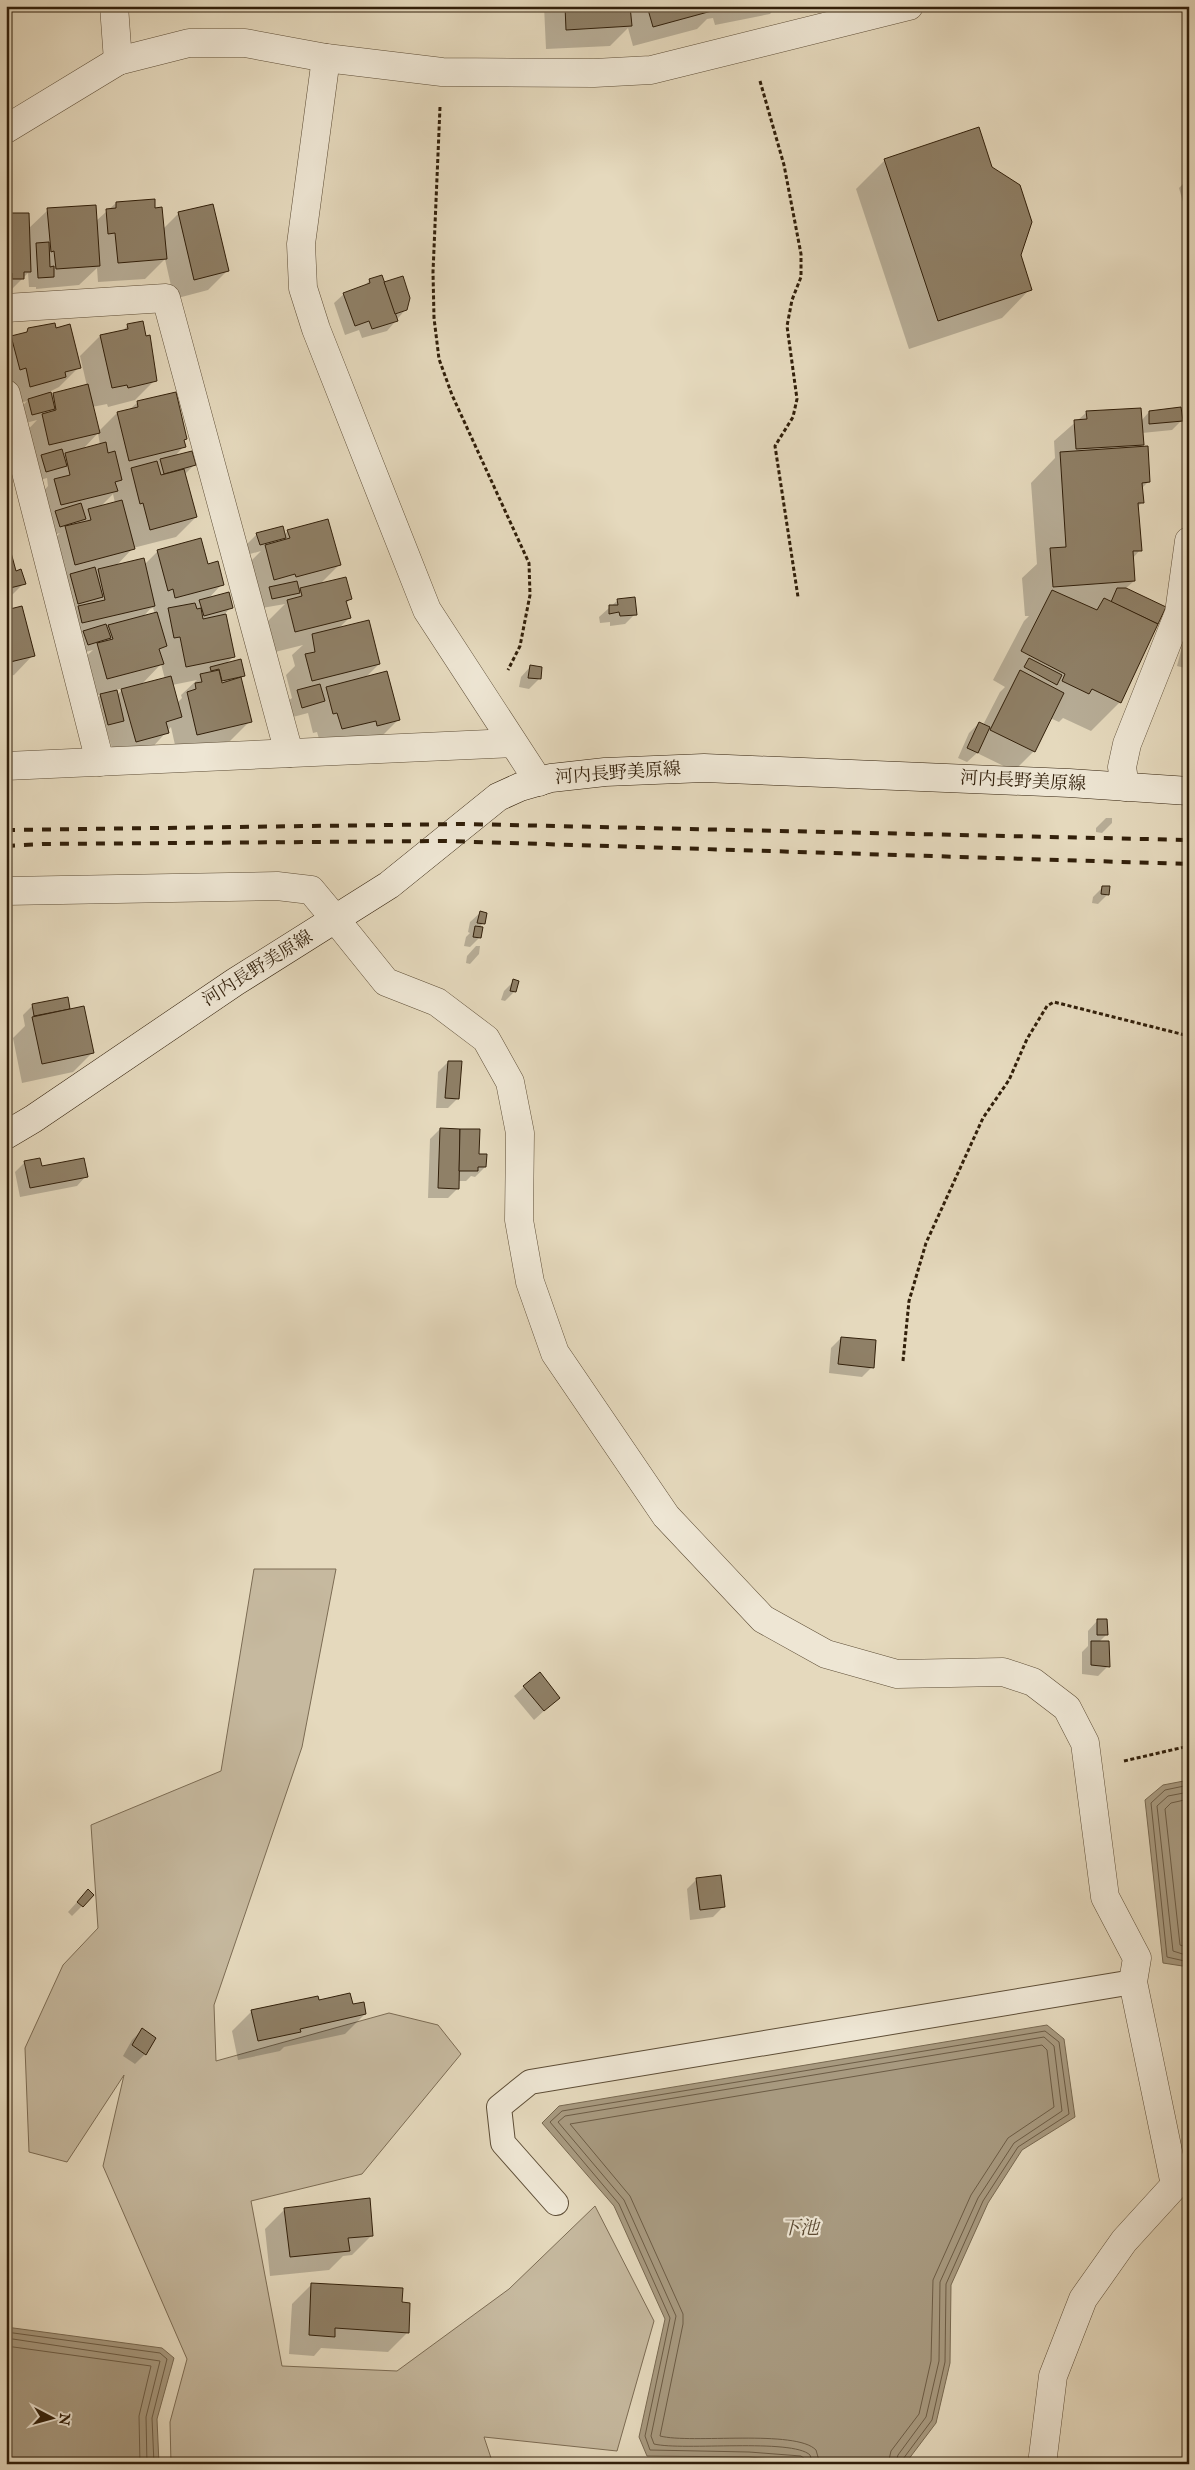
<svg xmlns="http://www.w3.org/2000/svg" width="1195" height="2470" viewBox="0 0 1195 2470" font-family="'IM FELL English','Noto Serif JP',serif">
  <style>
    .green { fill: #c6b99f; stroke: #7c6c54 }
    .water { fill: #a89a80; stroke: #786951 }
    .shadow { fill: #0003; fill-rule: evenodd }
    .lines { fill: none; stroke-linecap: round; stroke-linejoin: round }
    .shore { stroke: #6c5c45; stroke-width: 1 }
    .building { fill: #8f8067; stroke: #311f0a }
    .service-casing { stroke: #5e4e37; stroke-width: 26 }
    .minor-casing { stroke: #5e4e37; stroke-width: 29 }
    .tertiary-casing { stroke: #5e4e37; stroke-width: 29 }
    .secondary-casing { stroke: #311f0a; stroke-width: 29 }
    .path { stroke: #311f0a; stroke-width: 3; stroke-dasharray: 4 2.5; stroke-linecap: butt }
    .service { stroke: #eee6d4; stroke-width: 24 }
    .minor { stroke: #eee6d4; stroke-width: 28 }
    .tertiary { stroke: #eee6d4; stroke-width: 28 }
    .secondary { stroke: #eee6d4; stroke-width: 28 }
    .rail { stroke: #311f0a; stroke-width: 4; stroke-dasharray: 9 9; stroke-linecap: butt }
    .labels { text-anchor: middle; dominant-baseline: central; stroke-width: 4.5; stroke-linejoin: round; paint-order: stroke }
    .street-label { font-size: 18px; fill: #311f0a; stroke: #eee6d4 }
    .water-label { font-size: 19px; font-style: italic; fill: #5b4a33; stroke: #eee6d4 }
  </style>
  <rect width="100%" height="100%" fill="#e5d9bd"/>
  <filter id="stains"><feTurbulence type="fractalNoise" baseFrequency=".004" numOctaves="4"/><feColorMatrix values="0 0 0 0 .2 0 0 0 0 .09 0 0 0 0 .02 0 0 0 .5 -.17"/></filter>
  <radialGradient id="worn" r=".72"><stop offset=".6" stop-color="#630" stop-opacity="0"/><stop offset="1" stop-color="#630" stop-opacity=".3"/></radialGradient>
  <path class="green" d="M 254,1569 L 336,1569 L 302,1747 L 214,2005 L 216,2061 L 389,2013 L 438,2025 L 461,2054 L 362,2174 L 251,2201 L 282,2366 L 397,2371 L 509,2289 L 595,2206 L 654,2321 L 617,2451 L 484,2437 L 493,2464 L 171,2464 L 170,2422 L 187,2359 L 103,2166 L 124,2075 L 67,2162 L 29,2152 L 25,2048 L 63,1965 L 98,1928 L 91,1825 L 221,1771 Z"/>
  <g class="water">
    <path d="M 1189,1780 L 1189,1967 L 1163,1963 L 1145,1800 L 1163,1785 Z"/>
    <path d="M 1047,2025 L 1064,2039 L 1075,2117 L 1022,2150 L 988,2203 L 951,2285 L 950,2363 L 936,2423 L 905,2464 L 831,2464 L 749,2457 L 647,2456 L 639,2437 L 665,2319 L 614,2206 L 542,2123 L 559,2106 Z"/>
    <path d="M 6,2327 L 162,2348 L 174,2358 L 157,2419 L 159,2464 L 6,2464 Z"/>
  </g>
  <g class="shadow">
    <path d="M 544,6 L 777,6 L 770,14 L 715,25 L 713,18 L 707,19 L 697,29 L 633,46 L 628,28 L 610,46 L 546,49 Z"/>
    <path d="M 885,160 L 1019,255 L 1030,289 L 1002,318 L 909,349 L 856,189 Z"/>
    <path d="M 1189,178 L 1189,208 L 1185,209 L 1179,188 Z"/>
    <path d="M 116,203 L 154,209 L 163,229 L 179,213 L 228,270 L 208,290 L 174,299 L 165,259 L 145,279 L 98,282 L 97,268 L 79,285 L 36,289 L 36,287 L 29,287 L 28,273 L 6,295 L 6,215 L 28,229 L 48,210 L 96,221 Z"/>
    <path d="M 382,277 L 384,284 L 406,309 L 387,331 L 362,338 L 359,330 L 345,335 L 334,303 L 344,294 L 363,287 L 369,281 Z"/>
    <path d="M 128,325 L 155,380 L 135,400 L 108,407 L 107,404 L 92,407 L 98,432 L 117,413 L 129,410 L 138,402 L 186,438 L 183,441 L 184,446 L 174,457 L 194,465 L 184,475 L 196,517 L 176,537 L 133,548 L 116,566 L 144,565 L 158,551 L 207,565 L 222,584 L 208,599 L 231,607 L 222,617 L 233,657 L 225,665 L 244,675 L 240,679 L 250,721 L 230,741 L 177,754 L 171,727 L 148,752 L 116,761 L 107,732 L 98,734 L 91,705 L 101,694 L 87,698 L 78,664 L 93,650 L 78,654 L 45,547 L 60,533 L 50,536 L 35,500 L 48,486 L 47,478 L 36,481 L 23,435 L 37,420 L 22,424 L 19,410 L 27,401 L 10,406 L 6,389 L 6,343 L 12,337 L 24,334 L 29,329 L 55,329 L 79,367 L 59,387 L 49,392 L 50,397 L 53,394 L 87,386 L 80,356 L 100,336 L 122,332 ZM 98,433 L 100,445 L 82,450 ZM 113,494 L 115,503 L 100,507 ZM 153,608 L 155,614 L 142,618 L 150,609 ZM 161,664 L 165,679 L 140,686 ZM 219,671 L 221,671 L 225,687 L 222,688 ZM 197,680 L 181,695 L 182,698 L 177,703 L 172,685 ZM 124,688 L 117,695 L 116,690 Z"/>
    <path d="M 1087,412 L 1141,421 L 1149,412 L 1181,421 L 1172,430 L 1142,433 L 1143,444 L 1139,448 L 1148,482 L 1142,488 L 1143,502 L 1137,507 L 1140,550 L 1132,559 L 1134,581 L 1125,589 L 1120,702 L 1091,731 L 1063,718 L 1059,722 L 1050,718 L 1034,751 L 1014,771 L 977,753 L 967,762 L 958,758 L 969,733 L 979,723 L 983,725 L 1000,692 L 1005,687 L 993,680 L 1024,621 L 1029,616 L 1025,616 L 1022,578 L 1037,564 L 1031,483 L 1055,458 L 1054,441 Z"/>
    <path d="M 288,531 L 339,565 L 320,584 L 350,599 L 346,604 L 349,618 L 338,629 L 379,664 L 364,679 L 398,720 L 378,740 L 322,749 L 317,732 L 313,733 L 308,713 L 293,717 L 288,701 L 292,698 L 286,675 L 295,666 L 292,655 L 303,645 L 275,652 L 268,621 L 285,604 L 262,608 L 246,566 L 261,551 L 250,554 L 247,544 L 257,534 L 284,535 Z"/>
    <path d="M 6,538 L 15,572 L 24,583 L 6,601 Z"/>
    <path d="M 618,600 L 635,614 L 625,624 L 610,626 L 610,622 L 600,623 L 599,617 Z"/>
    <path d="M 6,611 L 33,655 L 14,675 L 6,677 Z"/>
    <path d="M 1189,637 L 1189,669 L 1177,666 L 1183,643 Z"/>
    <path d="M 530,667 L 539,679 L 529,689 L 519,687 L 521,677 Z"/>
    <path d="M 1106,818 L 1112,818 L 1112,823 L 1102,833 L 1096,832 L 1096,828 Z"/>
    <path d="M 1103,887 L 1108,894 L 1098,904 L 1092,903 L 1093,897 Z"/>
    <path d="M 480,913 L 483,923 L 479,928 L 480,937 L 470,947 L 464,946 L 466,937 L 470,933 L 468,932 L 470,922 Z"/>
    <path d="M 476,946 L 480,946 L 479,954 L 470,964 L 466,963 L 467,956 Z"/>
    <path d="M 514,981 L 515,991 L 505,1001 L 501,1000 L 504,991 Z"/>
    <path d="M 67,999 L 69,1010 L 93,1052 L 73,1072 L 22,1083 L 13,1038 L 25,1026 L 23,1015 L 33,1005 Z"/>
    <path d="M 448,1062 L 458,1098 L 448,1108 L 436,1108 L 438,1072 Z"/>
    <path d="M 440,1129 L 477,1155 L 485,1167 L 475,1177 L 471,1176 L 466,1181 L 458,1181 L 458,1188 L 448,1198 L 428,1198 L 430,1139 Z"/>
    <path d="M 25,1162 L 41,1168 L 86,1176 L 77,1186 L 20,1197 L 15,1172 Z"/>
    <path d="M 841,1338 L 872,1367 L 862,1377 L 829,1373 L 831,1348 Z"/>
    <path d="M 1097,1621 L 1107,1634 L 1099,1642 L 1108,1666 L 1098,1676 L 1082,1674 L 1082,1652 L 1088,1646 L 1088,1631 Z"/>
    <path d="M 524,1687 L 558,1698 L 534,1720 L 514,1696 Z"/>
    <path d="M 697,1879 L 723,1907 L 713,1917 L 690,1920 L 687,1889 Z"/>
    <path d="M 78,1901 L 82,1906 L 72,1916 L 68,1912 Z"/>
    <path d="M 318,2001 L 353,2006 L 365,2014 L 345,2034 L 284,2047 L 280,2051 L 238,2060 L 232,2031 L 252,2011 Z"/>
    <path d="M 142,2030 L 145,2054 L 135,2064 L 123,2056 L 132,2040 Z"/>
    <path d="M 285,2209 L 372,2235 L 352,2255 L 343,2256 L 329,2270 L 270,2276 L 265,2229 Z"/>
    <path d="M 312,2284 L 401,2304 L 408,2332 L 388,2352 L 321,2348 L 314,2356 L 289,2354 L 292,2304 Z"/>
    <path d="M 1189,2455 L 1189,2464 L 1180,2464 Z"/>
  </g>
  <g class="lines">
    <g class="shore">
      <path d="M 1189,1785 L 1165,1790 L 1151,1803 L 1167,1957 L 1189,1962"/>
      <path d="M 1189,1792 L 1168,1796 L 1157,1806 L 1173,1951 L 1189,1956"/>
      <path d="M 1189,1799 L 1171,1803 L 1165,1809 L 1180,1945 L 1189,1948"/>
      <path d="M 6,2332 L 160,2353 L 167,2359 L 152,2418 L 154,2464"/>
      <path d="M 6,2338 L 160,2361 L 146,2417 L 147,2464"/>
      <path d="M 6,2346 L 151,2366 L 139,2416 L 140,2464"/>
      <path d="M 806,2464 L 805,2459 L 801,2456 L 749,2452 L 650,2450 L 645,2436 L 670,2318 L 619,2204 L 550,2122 L 562,2111 L 1045,2031 L 1059,2042 L 1069,2114 L 1018,2147 L 983,2201 L 946,2284 L 945,2362 L 932,2420 L 903,2459 L 902,2464"/>
      <path d="M 813,2464 L 810,2455 C 792,2438 683,2451 654,2444 L 651,2436 L 676,2316 L 624,2200 L 558,2122 L 565,2116 L 1044,2037 L 1054,2046 L 1062,2111 L 1014,2143 L 978,2198 L 940,2282 L 939,2361 L 926,2417 L 898,2455 L 895,2464"/>
      <path d="M 820,2464 L 816,2450 C 796,2429 691,2444 660,2436 L 683,2324 L 683,2314 L 630,2196 L 570,2124 L 1042,2045 L 1047,2050 L 1054,2107 L 1008,2138 L 971,2195 L 933,2280 L 931,2361 L 919,2414 L 891,2451 L 888,2464"/>
    </g>
  </g>
  <g class="building">
    <path d="M 565,6 L 630,6 L 632,26 L 566,30 Z"/>
    <path d="M 647,6 L 718,6 L 719,9 L 653,27 Z"/>
    <path d="M 979,127 L 992,167 L 1020,185 L 1032,222 L 1021,255 L 1032,290 L 938,321 L 884,159 Z"/>
    <path d="M 155,199 L 155,208 L 162,207 L 167,259 L 118,263 L 115,233 L 108,234 L 106,209 L 116,208 L 116,202 Z"/>
    <path d="M 213,204 L 229,271 L 194,280 L 178,212 Z"/>
    <path d="M 96,205 L 100,266 L 56,269 L 54,251 L 51,252 L 47,208 Z"/>
    <path d="M 6,213 L 29,213 L 31,272 L 24,272 L 24,279 L 12,279 L 12,273 L 6,273 Z"/>
    <path d="M 49,242 L 50,267 L 54,266 L 54,277 L 38,278 L 36,243 Z"/>
    <path d="M 382,275 L 398,321 L 372,329 L 369,321 L 355,326 L 343,293 L 370,283 L 369,279 Z"/>
    <path d="M 403,276 L 410,298 L 407,310 L 395,314 L 384,282 Z"/>
    <path d="M 143,321 L 146,336 L 150,335 L 157,381 L 128,388 L 127,385 L 112,388 L 100,335 L 128,329 L 127,324 Z"/>
    <path d="M 55,323 L 56,328 L 70,324 L 81,368 L 65,372 L 66,377 L 30,387 L 26,368 L 20,370 L 11,336 L 27,332 L 28,328 Z"/>
    <path d="M 88,384 L 100,433 L 49,445 L 42,414 L 56,410 L 53,393 Z"/>
    <path d="M 51,392 L 55,409 L 32,415 L 28,399 Z"/>
    <path d="M 176,392 L 187,439 L 184,440 L 186,447 L 129,461 L 117,412 L 138,407 L 137,401 Z"/>
    <path d="M 1181,407 L 1183,421 L 1149,424 L 1149,411 Z"/>
    <path d="M 1141,408 L 1144,445 L 1076,449 L 1074,420 L 1087,419 L 1086,411 Z"/>
    <path d="M 106,442 L 108,453 L 115,451 L 122,480 L 115,482 L 118,491 L 61,505 L 54,479 L 70,475 L 65,453 Z"/>
    <path d="M 1148,446 L 1150,482 L 1142,483 L 1144,503 L 1138,503 L 1142,551 L 1133,551 L 1135,581 L 1053,587 L 1050,548 L 1066,547 L 1060,452 Z"/>
    <path d="M 62,449 L 67,466 L 46,472 L 41,455 Z"/>
    <path d="M 192,451 L 196,465 L 164,474 L 160,459 Z"/>
    <path d="M 157,461 L 161,475 L 184,469 L 197,517 L 150,530 L 143,503 L 140,504 L 131,468 Z"/>
    <path d="M 122,500 L 135,549 L 75,565 L 65,526 L 91,520 L 88,509 Z"/>
    <path d="M 81,503 L 86,519 L 60,527 L 55,511 Z"/>
    <path d="M 328,519 L 341,565 L 296,577 L 295,574 L 274,580 L 265,545 L 290,538 L 287,530 Z"/>
    <path d="M 283,526 L 286,538 L 260,545 L 256,533 Z"/>
    <path d="M 6,534 L 16,571 L 21,569 L 26,584 L 6,589 Z"/>
    <path d="M 201,538 L 208,564 L 218,561 L 224,585 L 175,598 L 173,589 L 168,591 L 157,550 Z"/>
    <path d="M 144,558 L 155,606 L 82,623 L 78,606 L 105,600 L 98,569 Z"/>
    <path d="M 95,567 L 103,597 L 78,604 L 70,574 Z"/>
    <path d="M 346,577 L 352,599 L 346,601 L 351,618 L 295,632 L 287,600 L 302,596 L 300,588 Z"/>
    <path d="M 297,581 L 300,593 L 272,599 L 269,587 Z"/>
    <path d="M 1117,588 L 1126,588 L 1166,607 L 1158,624 L 1111,602 Z"/>
    <path d="M 1052,590 L 1097,610 L 1104,598 L 1158,624 L 1121,703 L 1092,689 L 1089,694 L 1062,681 L 1065,674 L 1021,651 Z"/>
    <path d="M 229,592 L 233,608 L 204,616 L 199,600 Z"/>
    <path d="M 635,597 L 637,615 L 620,616 L 619,612 L 609,614 L 609,605 L 618,605 L 617,599 Z"/>
    <path d="M 195,603 L 197,609 L 201,608 L 203,619 L 226,614 L 235,657 L 186,667 L 180,637 L 174,638 L 168,608 Z"/>
    <path d="M 22,606 L 35,656 L 6,663 L 6,610 Z"/>
    <path d="M 157,612 L 167,646 L 159,649 L 164,664 L 107,679 L 97,643 L 113,639 L 108,625 Z"/>
    <path d="M 369,620 L 380,664 L 312,681 L 305,654 L 315,652 L 312,634 Z"/>
    <path d="M 106,624 L 111,638 L 88,645 L 83,631 Z"/>
    <path d="M 1029,658 L 1062,675 L 1057,685 L 1024,667 Z"/>
    <path d="M 241,659 L 245,676 L 222,681 L 219,669 L 211,671 L 210,667 Z"/>
    <path d="M 530,665 L 542,667 L 541,679 L 528,678 Z"/>
    <path d="M 219,670 L 222,683 L 241,677 L 252,722 L 197,735 L 187,692 L 196,689 L 195,683 L 202,682 L 200,674 Z"/>
    <path d="M 1020,670 L 1064,693 L 1035,752 L 990,730 Z"/>
    <path d="M 387,671 L 400,720 L 377,726 L 376,721 L 342,729 L 337,713 L 333,714 L 326,687 Z"/>
    <path d="M 171,676 L 182,717 L 166,722 L 169,733 L 136,742 L 121,689 Z"/>
    <path d="M 320,684 L 325,701 L 302,708 L 297,690 Z"/>
    <path d="M 117,690 L 124,721 L 108,725 L 100,694 Z"/>
    <path d="M 979,722 L 990,727 L 978,753 L 967,748 Z"/>
    <path d="M 1102,886 L 1110,886 L 1109,895 L 1101,894 Z"/>
    <path d="M 480,911 L 487,913 L 485,924 L 477,923 Z"/>
    <path d="M 475,926 L 483,927 L 481,938 L 473,937 Z"/>
    <path d="M 513,979 L 519,981 L 516,992 L 510,991 Z"/>
    <path d="M 68,997 L 70,1009 L 34,1016 L 32,1004 Z"/>
    <path d="M 84,1006 L 94,1053 L 42,1064 L 32,1017 Z"/>
    <path d="M 448,1061 L 462,1061 L 459,1099 L 445,1098 Z"/>
    <path d="M 440,1128 L 460,1129 L 459,1189 L 438,1188 Z"/>
    <path d="M 460,1129 L 480,1129 L 479,1154 L 487,1154 L 486,1167 L 478,1167 L 478,1171 L 459,1171 Z"/>
    <path d="M 40,1158 L 42,1166 L 84,1158 L 88,1177 L 30,1188 L 24,1161 Z"/>
    <path d="M 841,1337 L 876,1340 L 874,1368 L 838,1364 Z"/>
    <path d="M 1097,1619 L 1107,1619 L 1108,1635 L 1097,1635 Z"/>
    <path d="M 1091,1641 L 1109,1641 L 1110,1667 L 1091,1665 Z"/>
    <path d="M 540,1672 L 560,1698 L 544,1711 L 523,1686 Z"/>
    <path d="M 721,1875 L 725,1907 L 700,1910 L 696,1878 Z"/>
    <path d="M 88,1889 L 94,1895 L 83,1907 L 77,1902 Z"/>
    <path d="M 350,1993 L 353,2004 L 364,2002 L 366,2014 L 300,2029 L 301,2032 L 258,2041 L 251,2010 L 318,1996 L 319,2000 Z"/>
    <path d="M 142,2028 L 156,2038 L 146,2055 L 132,2045 Z"/>
    <path d="M 370,2198 L 373,2236 L 348,2238 L 350,2251 L 290,2257 L 284,2208 Z"/>
    <path d="M 311,2283 L 403,2288 L 402,2302 L 410,2303 L 409,2333 L 335,2328 L 335,2337 L 309,2335 Z"/>
  </g>
  <g class="lines">
    <g class="service-casing">
      <path id="service" d="M 556,2203 L 503,2143 L 499,2107 L 530,2082 L 1133,1982"/>
    </g>
    <g class="minor-casing">
      <g id="minor">
        <path d="M 114,6 L 118,61"/>
        <path d="M 6,308 L 166,298 L 289,753"/>
        <path d="M 6,394 L 100,762"/>
        <path d="M 6,766 L 513,743"/>
        <path d="M 1125,787 L 1122,767 L 1127,744 L 1179,613 L 1189,541"/>
        <path d="M 6,891 L 277,886 L 311,890 L 336,920"/>
      </g>
    </g>
    <g class="tertiary-casing">
      <g id="tertiary">
        <path d="M 326,58 L 301,244 L 303,288 L 316,329 L 427,610 L 539,782"/>
        <path d="M 6,129 L 118,61 L 189,43 L 245,43 L 326,58 L 442,72 L 594,73 L 651,70 L 909,6"/>
        <path d="M 336,920 L 386,982 L 437,1002 L 486,1039 L 510,1082 L 520,1133 L 519,1220 L 530,1282 L 555,1353 L 666,1516 L 763,1619 L 826,1654 L 897,1674 L 1003,1672 L 1033,1682 L 1067,1708 L 1085,1743 L 1105,1897 L 1137,1958 L 1133,1982 L 1175,2185 L 1124,2241 L 1083,2299 L 1053,2376 L 1043,2456 L 1044,2464"/>
      </g>
    </g>
    <g class="secondary-casing">
      <path id="secondary" d="M 6,1135 L 33,1119 L 235,982 L 389,885 L 498,797 L 520,787 L 551,778 L 605,772 L 704,768 L 1069,783 L 1189,791"/>
    </g>
    <g class="path">
      <path d="M 760,81 L 784,165 L 801,254 L 801,277 L 792,300 L 787,326 L 797,399 L 793,417 L 775,446 L 798,597"/>
      <path d="M 440,107 L 433,272 L 434,318 L 439,359 L 452,395 L 529,563 L 530,595 L 520,646 L 508,670"/>
      <path d="M 903,1361 L 909,1301 L 926,1243 L 983,1118 L 1009,1080 L 1027,1039 L 1047,1006 L 1054,1002 L 1189,1036"/>
      <path d="M 1124,1761 L 1189,1746"/>
    </g>
    <use href="#service" class="service"/>
    <use href="#minor" class="minor"/>
    <use href="#tertiary" class="tertiary"/>
    <use href="#secondary" class="secondary"/>
    <g class="rail">
      <path d="M 6,830 L 464,824 L 1189,840"/>
      <path d="M 6,846 L 43,844 L 445,841 L 1189,864"/>
    </g>
  </g>
  <g class="labels">
    <g class="street-label">
      <text transform="translate(618 774) rotate(-4)">河内長野美原線</text>
      <text transform="translate(1023 782) rotate(3)">河内長野美原線</text>
      <text transform="translate(258 969) rotate(-32)">河内長野美原線</text>
    </g>
    <g class="water-label">
      <text x="800" y="2229">下池</text>
    </g>
  </g>
  <rect width="1195" height="2470" fill="none" stroke="#e5d9bd" stroke-width="25"/>
  <rect x="8" y="8" width="1180" height="2455" fill="none" stroke="#311f0a" stroke-width="2.5"/>
  <rect x="12" y="12" width="1170" height="2445" fill="none" stroke="#311f0a"/>
  <g transform="translate(52 2418) rotate(96)" stroke="#eee6d4" stroke-width="4" paint-order="stroke">
  <path d="M0-4L9 19L0 12L-9 19Z" fill="#311f0a"/>
  <text y="-8" font-size="14" font-weight="bold" text-anchor="middle" fill="#311f0a">N</text>
  </g>
  <rect width="100%" height="100%" filter="url(#stains)"/>
  <rect width="100%" height="100%" fill="url(#worn)"/>
</svg>
